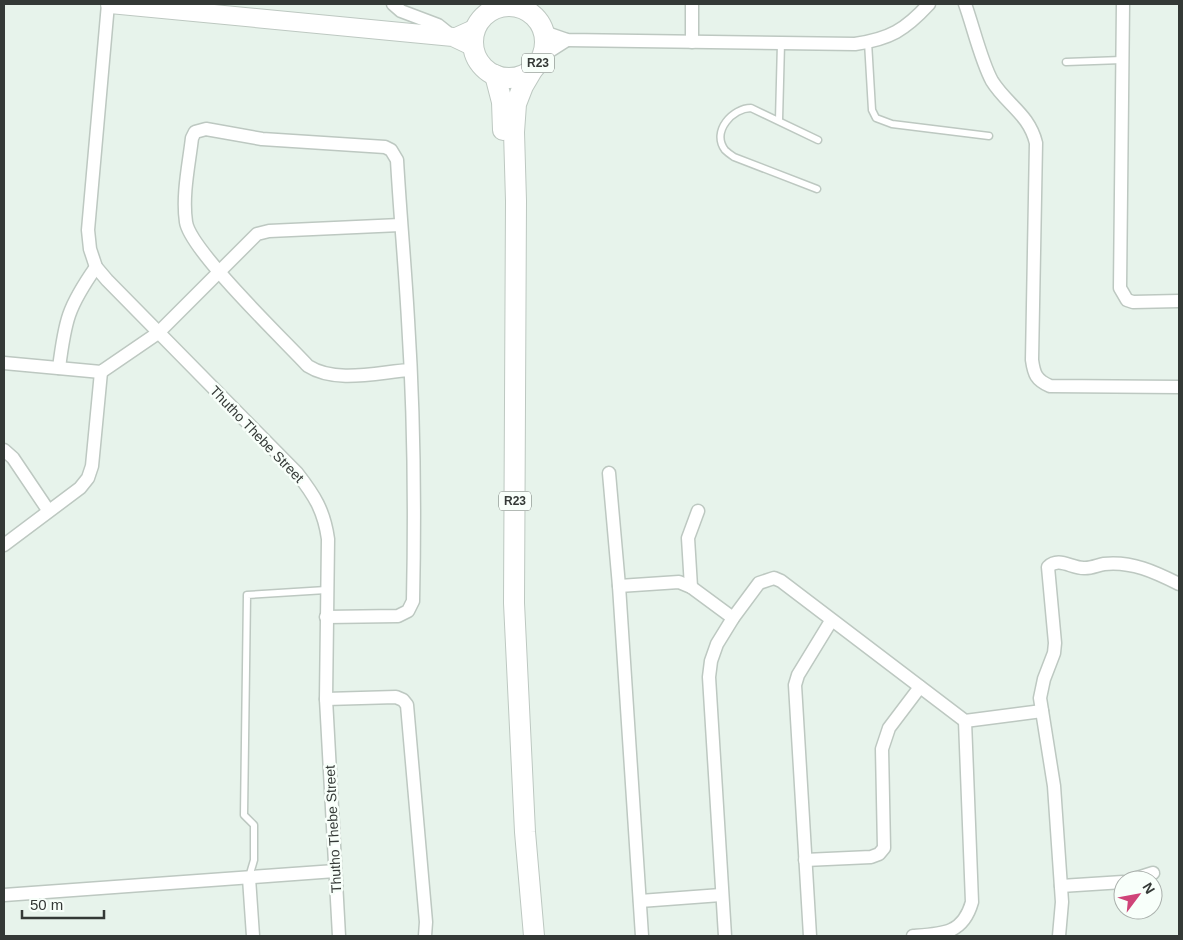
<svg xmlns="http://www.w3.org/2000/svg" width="1183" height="940" viewBox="0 0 1183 940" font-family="Helvetica,sans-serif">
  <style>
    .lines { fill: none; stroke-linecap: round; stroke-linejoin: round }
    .lane-casing { stroke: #bdc8c1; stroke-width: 9 }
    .street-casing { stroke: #bdc8c1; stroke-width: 15 }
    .secondary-casing { stroke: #bdc8c1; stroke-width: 20 }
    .primary-casing { stroke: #bdc8c1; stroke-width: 22 }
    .lane { stroke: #fff; stroke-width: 6 }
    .street { stroke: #fff; stroke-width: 12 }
    .secondary { stroke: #fff; stroke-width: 18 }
    .primary { stroke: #fff; stroke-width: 20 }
    .labels { text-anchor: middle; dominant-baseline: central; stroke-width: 5; stroke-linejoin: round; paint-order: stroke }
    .shield { fill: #f8fffa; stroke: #6f7471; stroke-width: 1 }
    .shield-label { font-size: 12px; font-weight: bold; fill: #343936 }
    .street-label { font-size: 14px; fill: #343936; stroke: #f8fffa }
  </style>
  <rect width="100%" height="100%" fill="#e7f3eb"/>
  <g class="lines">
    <g class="lane-casing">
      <g id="lane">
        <path d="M 868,42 L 872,110 L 876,118 L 892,124 L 989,136"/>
        <path d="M 1066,62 L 1122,60"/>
        <path d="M 779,120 L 781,43"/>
        <path d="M 817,189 L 734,157 C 731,155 727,152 725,150 C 711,131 733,108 751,108 L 818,140"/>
        <path d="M 249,877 L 254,860 L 254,825 L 244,815 L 247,595 L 326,590"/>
      </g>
    </g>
    <g class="street-casing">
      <g id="street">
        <path d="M 108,4 L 88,230 L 90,249 L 96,267 L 107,280 L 297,473 C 314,495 324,510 328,539 L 326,699 L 339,936"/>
        <path d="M 393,4 L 401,11 L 438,25 L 453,37"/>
        <path d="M 965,4 C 973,26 981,61 992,81 C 1007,105 1029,114 1036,143 L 1032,360 C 1034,374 1036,380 1050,386 L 1179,387"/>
        <path d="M 1123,4 L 1120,288 L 1127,300 L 1133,302 L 1179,301"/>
        <path d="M 544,32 L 567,40 L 855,44 C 890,39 905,30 929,4"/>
        <path d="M 692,42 L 692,4"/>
        <path d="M 542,56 L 567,40"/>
        <path d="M 4,363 L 101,372 L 158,333 L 257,234 L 269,231 L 400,225"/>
        <path d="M 59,368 C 65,320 68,307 96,267"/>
        <path d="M 4,450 L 13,458 L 48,510"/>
        <path d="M 609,473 L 619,586 L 642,936"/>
        <path d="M 4,545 L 80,488 L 88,478 L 92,466 L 101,372"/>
        <path d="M 619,586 L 679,582 L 691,587 L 733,618"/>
        <path d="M 691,587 L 688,538 L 698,511"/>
        <path d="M 326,617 L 398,616 L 408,611 L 413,601 C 415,508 414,413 408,320 C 405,266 400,213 397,160 L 391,150 L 385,147 L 262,139 L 206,129 L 195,132 L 192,138 C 189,164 182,195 186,222 C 190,250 284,340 308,366 C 336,384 379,372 410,370"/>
        <path d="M 326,699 L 396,697 L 403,700 L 407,705 L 426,922 L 425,936"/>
        <path d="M 805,860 L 871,857 L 879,854 L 884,848 L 882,749 L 889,728 L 920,687"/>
        <path d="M 249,878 L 253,936"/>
        <path d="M 1131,880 L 1153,873"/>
        <path d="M 1061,886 L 1123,882"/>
        <path d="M 4,895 L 335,871"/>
        <path d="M 640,901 L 721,895"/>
        <path d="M 725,936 L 709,677 L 711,661 L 717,644 L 733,618 L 759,583 L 774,578 L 781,581 L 965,721 L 1042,711"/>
        <path d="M 810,936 L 795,685 L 798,675 L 831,621"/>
        <path d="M 913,936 C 943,934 963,934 972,902 L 965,721"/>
        <path d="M 1059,936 L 1062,902 L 1054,786 L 1040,698 L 1044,679 L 1054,653 L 1055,643 L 1048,567 C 1059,556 1072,569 1085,568 C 1092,568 1098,565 1104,564 C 1132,561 1155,572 1179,584"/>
      </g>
    </g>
    <g class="secondary-casing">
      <g id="secondary">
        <path d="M 110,4 L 453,37 L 474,47"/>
        <path d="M 456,37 L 476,28"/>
      </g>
    </g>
    <g class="primary-casing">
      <g id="primary">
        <circle cx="509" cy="42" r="36"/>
        <path d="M 533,69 L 523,86 L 516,104 L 514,132 L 516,201 L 514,603 L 525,832 L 534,936"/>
        <path d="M 495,75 L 502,102 L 503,130"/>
      </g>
    </g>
    <use href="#lane" class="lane"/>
    <use href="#street" class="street"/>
    <use href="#secondary" class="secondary"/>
    <use href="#primary" class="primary"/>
  </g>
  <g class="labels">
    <g class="shield">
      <rect x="522" y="53.5" width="32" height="19" rx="4"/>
      <rect x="499" y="491.5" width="32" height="19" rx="4"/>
    </g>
    <g class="shield-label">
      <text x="538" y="63">R23</text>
      <text x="515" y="501">R23</text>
    </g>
    <g class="street-label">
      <text transform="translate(257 434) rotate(46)">Thutho Thebe Street</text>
      <text transform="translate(333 829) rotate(-93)">Thutho Thebe Street</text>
    </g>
  </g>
  <rect width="1183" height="940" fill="none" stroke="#343936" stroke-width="10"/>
  <g transform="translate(1138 895) rotate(58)"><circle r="24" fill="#f8fffa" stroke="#aab0ac"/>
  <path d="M0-4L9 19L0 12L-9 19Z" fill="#cf4478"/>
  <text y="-8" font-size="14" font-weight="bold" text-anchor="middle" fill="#343936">N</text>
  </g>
  <path d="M22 910v8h82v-8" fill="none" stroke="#343936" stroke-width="2.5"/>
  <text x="30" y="910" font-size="15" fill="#343936" stroke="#f8fffa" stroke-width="4" paint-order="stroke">50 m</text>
</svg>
